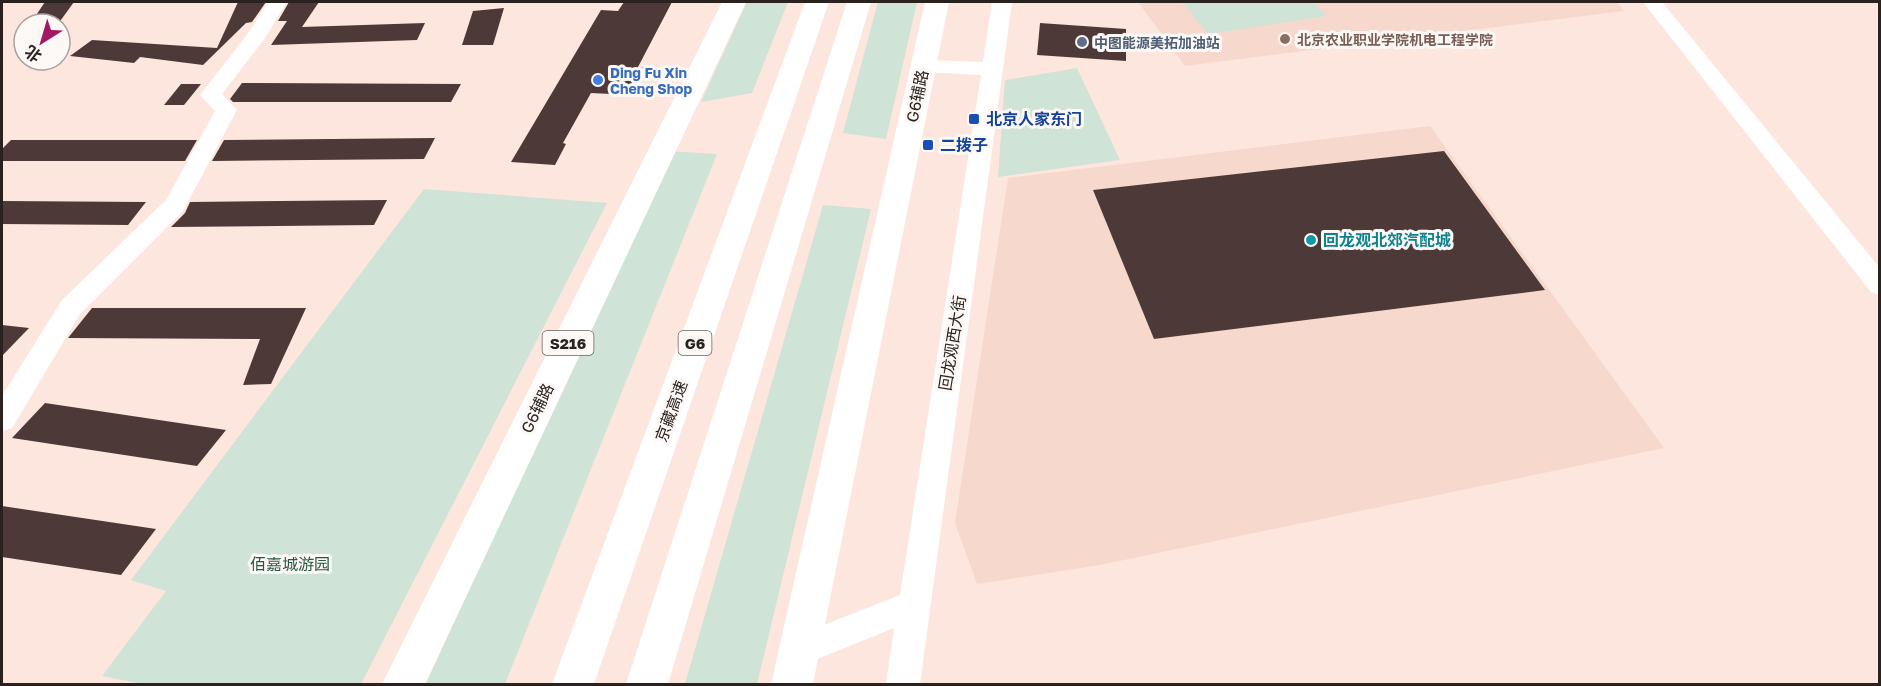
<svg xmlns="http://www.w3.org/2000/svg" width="1881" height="686" viewBox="0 0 1881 686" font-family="'Golos Text','Noto Sans SC',sans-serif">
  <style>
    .built { fill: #f7d8cd }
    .green { fill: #cfe3d6 }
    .building { fill: #4d3a38 }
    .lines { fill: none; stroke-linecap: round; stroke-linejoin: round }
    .minor { fill: #fff; fill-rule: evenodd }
    .major { fill: #fff; fill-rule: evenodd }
    .highway { fill: #fff; fill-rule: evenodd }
    .education-dot { fill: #8d6e63; stroke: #fcf8f6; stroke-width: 2 }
    .service-dot { fill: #5c6f8a; stroke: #fcf8f6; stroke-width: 2 }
    .shop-dot { fill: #3f7fe0; stroke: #fcf8f6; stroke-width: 2 }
    .transit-dot { fill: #1a4fb4; stroke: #fcf8f6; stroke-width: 2 }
    .culture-dot { fill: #0f9aa8; stroke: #fcf8f6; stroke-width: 2 }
    .labels { text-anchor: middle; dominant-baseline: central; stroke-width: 6; stroke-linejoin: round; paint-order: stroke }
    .far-education-label { font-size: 14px; font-weight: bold; fill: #785e54; stroke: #fcf8f6; text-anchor: start }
    .far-service-label { font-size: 14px; font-weight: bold; fill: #4e5e75; stroke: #fcf8f6; text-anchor: start }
    .far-shop-label { font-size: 14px; font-weight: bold; fill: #366cbe; stroke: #fcf8f6; text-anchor: start }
    .shield { fill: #fcf8f6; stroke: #696260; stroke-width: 1.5 }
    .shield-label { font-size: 15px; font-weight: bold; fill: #2a221f }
    .street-label { font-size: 16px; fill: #2a221f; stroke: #fcf8f6 }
    .transit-label { font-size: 16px; font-weight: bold; fill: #164399; stroke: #fcf8f6; text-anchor: start }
    .culture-label { font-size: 16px; font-weight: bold; fill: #0d838f; stroke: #fcf8f6; text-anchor: start }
    .park-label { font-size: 16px; fill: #28593f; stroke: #fcf8f6 }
  </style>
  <rect width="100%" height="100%" fill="#fde6de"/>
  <g class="built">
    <path d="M 1138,2 L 1617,2 L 1624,11 L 1185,66 Z"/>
    <path d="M 1430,126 L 1664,448 L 1100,565 L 977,584 L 955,523 L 1008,178 Z"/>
  </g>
  <g class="green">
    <path d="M 747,2 L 788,2 L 752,93 L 701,102 Z"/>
    <path d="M 878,2 L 917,2 L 886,139 L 843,133 Z"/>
    <path d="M 1182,2 L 1313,2 L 1327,16 L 1208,34 Z"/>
    <path d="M 1077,68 L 1120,160 L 998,177 L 1005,80 Z"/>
    <path d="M 667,151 L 717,154 L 505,684 L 426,684 Z"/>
    <path d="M 424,189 L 607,203 L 361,684 L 143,684 L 102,676 L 166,591 L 131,580 Z"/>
    <path d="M 823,205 L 871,209 L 757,684 L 685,684 Z"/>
  </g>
  <g class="building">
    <path d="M 45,2 L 74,2 L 58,24 L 30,24 Z"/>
    <path d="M 238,2 L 266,2 L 252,22 L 246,23 L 203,65 L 140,57 L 134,63 L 70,56 L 92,40 L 217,48 Z"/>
    <path d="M 289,2 L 319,2 L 302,27 L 425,23 L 417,40 L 271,45 L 287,21 L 278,21 Z"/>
    <path d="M 624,2 L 672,2 L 638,67 L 644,67 L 630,95 L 591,93 L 563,143 L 566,144 L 555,165 L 511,162 L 601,10 L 618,11 Z"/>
    <path d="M 504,8 L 493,45 L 462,45 L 473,11 Z"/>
    <path d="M 1040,23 L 1126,29 L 1126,61 L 1037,55 Z"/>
    <path d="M 242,83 L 461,84 L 451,102 L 233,102 L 230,99 Z"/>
    <path d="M 181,84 L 201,84 L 184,105 L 164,105 Z"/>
    <path d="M 435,138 L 424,159 L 212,161 L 224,140 Z"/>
    <path d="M 11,140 L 197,140 L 185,161 L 2,161 L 2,149 Z"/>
    <path d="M 1444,151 L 1545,290 L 1154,339 L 1093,190 Z"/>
    <path d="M 387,200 L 374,225 L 171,227 L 185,213 L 190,202 Z"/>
    <path d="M 2,201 L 146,202 L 128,225 L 2,224 Z"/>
    <path d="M 92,308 L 306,308 L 271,384 L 243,385 L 260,339 L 68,338 Z"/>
    <path d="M 2,325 L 29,328 L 2,356 Z"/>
    <path d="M 45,403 L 226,430 L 197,466 L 12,438 Z"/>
    <path d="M 2,506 L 156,529 L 121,575 L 2,557 Z"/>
  </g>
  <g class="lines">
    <g class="minor">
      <path d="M 268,2 L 287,2 L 265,38 L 222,94 L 237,110 L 183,211 L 80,314 L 12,428 L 2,431 L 2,396 L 62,300 L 166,200 L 215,111 L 200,95 L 249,32 Z"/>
      <path d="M 992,2 L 1012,2 L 920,684 L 886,684 L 894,628 L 800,666 L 788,661 L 783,650 L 788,639 L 900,595 L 981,75 L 923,72 L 916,70 L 913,66 L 916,62 L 923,60 L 983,62 Z"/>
      <path d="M 1643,2 L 1662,2 L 1880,268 L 1880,295 L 1871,292 Z"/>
    </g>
    <g class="major">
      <path d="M 722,2 L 746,2 L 425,684 L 382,684 Z"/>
      <path d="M 925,2 L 949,2 L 813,684 L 771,684 Z"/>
    </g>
    <g class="highway">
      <path d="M 805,2 L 829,2 L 594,684 L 552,684 Z"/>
      <path d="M 847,2 L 871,2 L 668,684 L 626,684 Z"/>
    </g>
  </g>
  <circle class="education-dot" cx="1285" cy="39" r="6"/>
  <circle class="service-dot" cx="1082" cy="42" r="6"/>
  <circle class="shop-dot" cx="598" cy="80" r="6"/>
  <g class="transit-dot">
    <rect x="968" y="113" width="12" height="12" rx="3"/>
    <rect x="922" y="139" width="12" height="12" rx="3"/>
  </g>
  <circle class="culture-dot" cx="1311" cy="240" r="6"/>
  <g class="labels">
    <g class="far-education-label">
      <text x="1297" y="39">北京农业职业学院机电工程学院</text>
    </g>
    <g class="far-service-label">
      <text x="1094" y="42">中图能源美拓加油站</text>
    </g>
    <g class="far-shop-label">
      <text x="610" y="72">Ding Fu Xin<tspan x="610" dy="16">Cheng Shop</tspan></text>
    </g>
    <g class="shield">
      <rect x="542.5" y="331" width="51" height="24" rx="4.5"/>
      <rect x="678.5" y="331" width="33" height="24" rx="4.5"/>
    </g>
    <g class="shield-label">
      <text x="568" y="343">S216</text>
      <text x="695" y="343">G6</text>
    </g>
    <g class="street-label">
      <text transform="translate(917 96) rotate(-78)">G6辅路</text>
      <text transform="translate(952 343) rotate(-81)">回龙观西大街</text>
      <text transform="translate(537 408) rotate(-64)">G6辅路</text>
      <text transform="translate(671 411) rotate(-70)">京藏高速</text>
    </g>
    <g class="transit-label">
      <text x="986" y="119">北京人家东门</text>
      <text x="940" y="145">二拨子</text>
    </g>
    <g class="culture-label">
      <text x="1323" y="240">回龙观北郊汽配城</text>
    </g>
    <g class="park-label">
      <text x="290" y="564">佰嘉城游园</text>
    </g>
  </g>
  <rect width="1881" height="686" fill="none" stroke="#2a221f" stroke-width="6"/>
  <g transform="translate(42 42) rotate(217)"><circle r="28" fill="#fcf8f6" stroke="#a8a2a0" stroke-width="1.5"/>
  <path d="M0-4.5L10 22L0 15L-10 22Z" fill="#a11965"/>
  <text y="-9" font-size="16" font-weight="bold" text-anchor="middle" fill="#2a221f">北</text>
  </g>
</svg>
